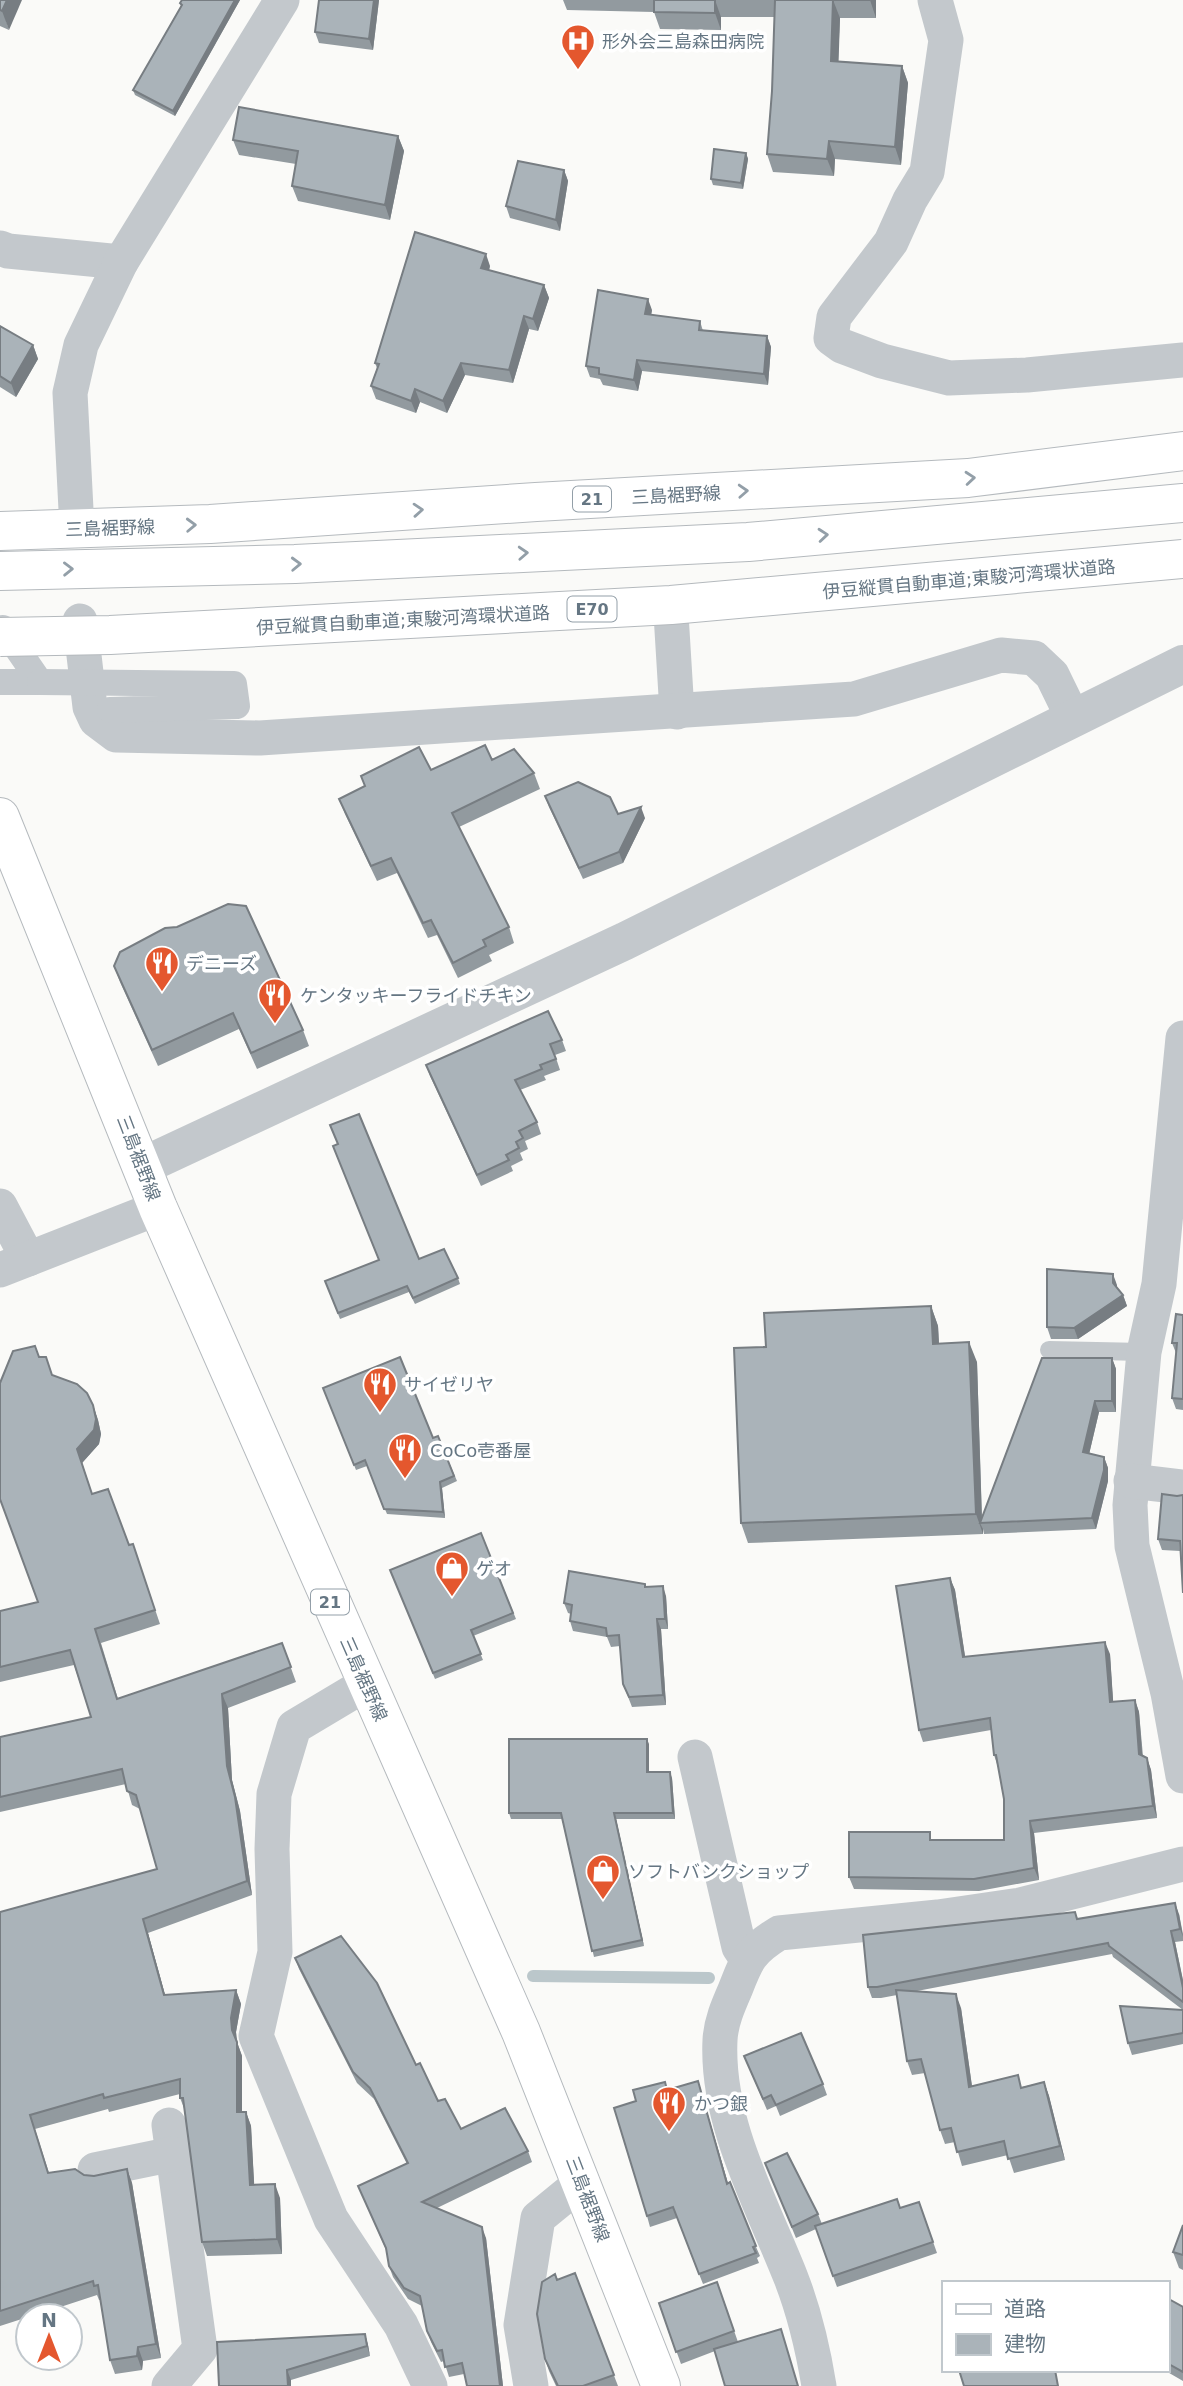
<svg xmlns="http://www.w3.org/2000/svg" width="1183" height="2386" viewBox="0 0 1183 2386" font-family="'DejaVu Sans','Noto Sans JP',sans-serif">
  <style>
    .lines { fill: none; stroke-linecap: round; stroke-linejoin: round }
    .stream { stroke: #bbc7cb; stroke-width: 12 }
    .primary-casing { stroke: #b5babe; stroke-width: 40 }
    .motorway-casing { stroke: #b4b9bd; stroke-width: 40 }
    .service { stroke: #c3c8cc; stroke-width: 18 }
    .pedestrian { stroke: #c3c8cc; stroke-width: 26 }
    .minor { stroke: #c3c8cc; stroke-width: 35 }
    .tertiary { stroke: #c3c8cc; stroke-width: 38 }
    .primary { stroke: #fff; stroke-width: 38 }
    .motorway { stroke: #fff; stroke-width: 38 }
    .motorway-bridge-casing { stroke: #b4b9bd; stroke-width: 40; stroke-linecap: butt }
    .pedestrian-bridge { stroke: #c3c8cc; stroke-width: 26 }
    .motorway-bridge { stroke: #fff; stroke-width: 38 }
    .wall { fill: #929a9f }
    .shaded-wall { fill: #777d82 }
    .building { fill: #aab3b9; stroke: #777d82; stroke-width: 2 }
    .oneway { stroke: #939fa8 }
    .labels { text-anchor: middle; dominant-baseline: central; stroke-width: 7; stroke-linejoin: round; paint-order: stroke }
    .shield { fill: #fff; stroke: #939fa8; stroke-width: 2 }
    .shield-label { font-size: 16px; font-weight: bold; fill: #657683 }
    .poi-label { font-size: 18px; fill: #657683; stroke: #fff; text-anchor: start }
    .street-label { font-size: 18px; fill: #657683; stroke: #fff }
  </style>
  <rect width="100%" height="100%" fill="#fafaf8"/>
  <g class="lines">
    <path class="stream" d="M 533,1976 L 709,1978"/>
    <g class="primary-casing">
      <g id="primary">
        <path d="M 0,531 L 210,524 L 536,502 L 968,478 L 1183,451"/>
        <path d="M 0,817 L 158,1208 L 521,2032 L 661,2386"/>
      </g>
    </g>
    <g class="motorway-casing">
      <path id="motorway" d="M 0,571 L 295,564 L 748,542 L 1183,503"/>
    </g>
    <path class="service" d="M 1049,1350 L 1144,1352"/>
    <path class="pedestrian" d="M 0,682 L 40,682 L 3,628"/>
    <g class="minor">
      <path d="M 935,0 L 946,40 L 927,172 L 910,200 L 891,242 L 834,317 L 831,338 L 842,346 L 882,361 L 949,378 L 1027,375 L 1183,360"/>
      <path d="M 0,248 L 8,251 L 121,262"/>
      <path d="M 77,529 L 70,393 L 81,345 L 121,262 L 282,0"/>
      <path d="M 671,614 L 677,712"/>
      <path d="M 80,621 L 90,707 L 96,720 L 116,735 L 260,738 L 854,699 L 1001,655 L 1034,658 L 1052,675 L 1073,718"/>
      <path d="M 1183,1038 L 1159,1284 L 1144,1352 L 1130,1505 L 1132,1546 L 1168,1693 L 1183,1776"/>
      <path d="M 0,1206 L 28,1259"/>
      <path d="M 0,1270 L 158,1208"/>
      <path d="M 1131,1481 L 1183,1487"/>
      <path d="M 366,1684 L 294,1727 L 274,1794 L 272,1849 L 275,1952 L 256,2036 L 331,2219 L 401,2325 L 430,2386"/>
      <path d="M 695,1757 L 739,1947 L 747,1959"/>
      <path d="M 169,2125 L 200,2349 L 169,2386"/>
      <path d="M 95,2170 L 173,2154"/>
      <path d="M 531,2386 L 521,2325 L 538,2218 L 582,2182"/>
      <path d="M 819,2386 C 813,2349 805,2314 791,2278 C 762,2204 716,2123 720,2040 C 721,2022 728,2006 735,1990 C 747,1959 750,1951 779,1933 L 938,1917 L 1020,1905 L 1183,1864"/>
    </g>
    <path class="tertiary" d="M 143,1166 L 625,941 L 1183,664"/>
    <use href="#primary" class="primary"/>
    <use href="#motorway" class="motorway"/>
    <g class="motorway-bridge-casing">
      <path id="motorway-bridge" d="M 0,637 L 110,635 L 671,605 L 1183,559"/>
    </g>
    <path class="pedestrian-bridge" d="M 40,682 L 234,684 L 237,706 L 110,710"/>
    <use href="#motorway-bridge" class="motorway-bridge"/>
  </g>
  <g class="wall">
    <path d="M 0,0 L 9,30 L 0,26 Z"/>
    <path d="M 182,0 L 240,0 L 175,116 L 135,95 L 133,90 L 181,6 L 180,3 Z"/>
    <path d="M 319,0 L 379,0 L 373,50 L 319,43 L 315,32 Z"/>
    <path d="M 563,0 L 876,0 L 876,18 L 840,18 L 838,61 L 902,66 L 908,83 L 901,165 L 835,159 L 834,176 L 773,172 L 767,154 L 772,91 L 775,17 L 721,17 L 721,30 L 660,29 L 654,12 L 567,10 Z"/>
    <path d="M 398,136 L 404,151 L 390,220 L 298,201 L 292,186 L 296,164 L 239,155 L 233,140 Z"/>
    <path d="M 746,153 L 748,159 L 743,189 L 713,185 L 711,179 Z"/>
    <path d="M 564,170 L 568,181 L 560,231 L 510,218 L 506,206 Z"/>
    <path d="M 490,266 L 489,270 L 544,285 L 549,298 L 538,331 L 529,329 L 513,383 L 465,375 L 447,413 L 420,402 L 416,413 L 376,399 L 371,386 L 377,368 L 375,363 Z"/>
    <path d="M 652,310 L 651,315 L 700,321 L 703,331 L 767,336 L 771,347 L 768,385 L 642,371 L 638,391 L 603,385 L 600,379 L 590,377 L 586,366 Z"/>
    <path d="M 0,326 L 33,345 L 38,359 L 16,397 L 0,387 Z"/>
    <path d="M 492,760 L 534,773 L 540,789 L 459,827 L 509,927 L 514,943 L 489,955 L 492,961 L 458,978 L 437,935 L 428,938 L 397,873 L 377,881 L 345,814 L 339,799 L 431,770 Z"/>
    <path d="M 545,796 L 618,814 L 645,818 L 623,863 L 583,879 L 549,807 Z"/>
    <path d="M 114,966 L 303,1030 L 309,1046 L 257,1069 L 239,1029 L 158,1066 L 120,982 Z"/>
    <path d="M 562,1040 L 566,1051 L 555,1055 L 560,1070 L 544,1076 L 546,1080 L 520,1090 L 537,1122 L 541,1134 L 525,1141 L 528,1149 L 520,1153 L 523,1160 L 511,1166 L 513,1171 L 481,1186 L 430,1076 L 426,1065 Z"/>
    <path d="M 419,1259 L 458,1278 L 460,1284 L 415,1304 L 409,1292 L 340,1319 L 325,1281 Z"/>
    <path d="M 1117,1285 L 1117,1288 L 1123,1295 L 1127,1306 L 1078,1339 L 1051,1339 L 1047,1327 Z"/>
    <path d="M 931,1306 L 938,1326 L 939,1343 L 977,1362 L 982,1518 L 1112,1358 L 1116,1369 L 1116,1412 L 1099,1412 L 1089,1454 L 1104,1457 L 1108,1468 L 1108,1481 L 1096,1529 L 984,1534 L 983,1529 L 983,1534 L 748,1543 L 741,1523 L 766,1347 Z"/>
    <path d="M 1183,1315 L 1183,1410 L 1176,1409 L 1172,1398 L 1176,1353 L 1172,1343 Z"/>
    <path d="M 39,1357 L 52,1375 L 93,1405 L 98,1420 L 101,1434 L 99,1444 L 82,1463 L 92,1494 L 129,1545 L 133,1544 L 160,1624 L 101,1643 L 118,1699 L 282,1643 L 296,1682 L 228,1708 L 232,1780 L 240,1811 L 252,1895 L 148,1933 L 165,1995 L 236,1990 L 241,2004 L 236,2032 L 237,2042 L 242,2056 L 242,2112 L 246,2112 L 251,2126 L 254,2185 L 280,2198 L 282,2254 L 207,2256 L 202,2242 L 184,2108 L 180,2098 L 180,2094 L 109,2112 L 108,2109 L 35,2129 L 49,2173 L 94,2176 L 127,2169 L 132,2183 L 161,2358 L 143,2361 L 142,2370 L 115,2374 L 110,2360 L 100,2300 L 99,2300 L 97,2295 L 33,2316 L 28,2316 L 28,2317 L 0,2326 L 0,1912 L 157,1869 L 140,1809 L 132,1805 L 126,1784 L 0,1812 L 0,1737 L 91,1717 L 74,1665 L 0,1682 L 0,1611 L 38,1602 Z"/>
    <path d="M 323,1388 L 433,1438 L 438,1436 L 457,1481 L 442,1488 L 445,1518 L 387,1514 L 367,1466 L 356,1470 Z"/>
    <path d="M 1177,1496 L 1180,1551 L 1162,1550 L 1158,1539 Z"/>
    <path d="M 481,1533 L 516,1619 L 473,1636 L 483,1660 L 435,1679 L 390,1570 Z"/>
    <path d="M 950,1578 L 955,1590 L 965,1657 L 1110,1654 L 1113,1702 L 1135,1700 L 1139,1712 L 1143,1756 L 1147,1758 L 1151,1770 L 1157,1818 L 1034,1833 L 1039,1880 L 979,1891 L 854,1889 L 849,1877 L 933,1840 L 1004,1840 L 1004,1799 L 998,1767 L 994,1755 L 991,1730 L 923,1742 L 919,1730 Z"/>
    <path d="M 646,1587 L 666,1596 L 668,1629 L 661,1629 L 666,1705 L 632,1707 L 623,1684 L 620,1646 L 611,1647 L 607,1637 L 573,1631 L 570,1621 L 571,1614 L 568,1613 L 564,1603 Z"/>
    <path d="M 649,1744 L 649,1772 L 672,1778 L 675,1819 L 616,1819 L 644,1946 L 594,1957 L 562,1819 L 511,1819 L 509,1813 Z"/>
    <path d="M 1179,1914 L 1183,1934 L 1183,1941 L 1175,1942 L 1183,1980 L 1183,2044 L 1132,2055 L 1128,2043 L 1183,2010 L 1113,1957 L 1112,1954 L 917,1991 L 961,2008 L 972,2086 L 1022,2087 L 1044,2082 L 1049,2096 L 1065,2160 L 1014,2173 L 1008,2155 L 962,2166 L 955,2142 L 945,2144 L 940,2130 L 925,2073 L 912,2075 L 907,2061 L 897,1995 L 881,1998 L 872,1998 L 868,1987 L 1078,1919 Z"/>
    <path d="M 295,1958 L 416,2065 L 438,2101 L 461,2129 L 528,2151 L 532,2162 L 437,2208 L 486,2238 L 503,2386 L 467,2386 L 464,2374 L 449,2377 L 444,2361 L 441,2362 L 431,2342 L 427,2331 L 422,2306 L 408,2299 L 393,2277 L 389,2266 L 387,2252 L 358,2186 L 407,2164 L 374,2099 L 357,2083 L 299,1969 Z"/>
    <path d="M 744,2056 L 823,2084 L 827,2095 L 780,2116 L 776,2106 L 767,2110 Z"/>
    <path d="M 698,2081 L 728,2183 L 760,2256 L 757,2258 L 759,2263 L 703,2284 L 677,2218 L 650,2227 L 647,2216 L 636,2101 L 668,2090 Z"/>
    <path d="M 765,2163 L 818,2214 L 822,2224 L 900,2208 L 919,2202 L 937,2253 L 837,2287 L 816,2229 L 796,2238 Z"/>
    <path d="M 1183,2225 L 1183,2270 L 1179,2268 L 1173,2252 Z"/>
    <path d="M 575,2273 L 618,2386 L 556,2386 L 549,2371 L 545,2359 L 557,2280 Z"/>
    <path d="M 717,2282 L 738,2342 L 786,2341 L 715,2351 L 681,2364 L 659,2303 Z"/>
    <path d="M 1167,2298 L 1183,2307 L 1183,2381 L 1164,2370 L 1167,2370 Z"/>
    <path d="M 365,2334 L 368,2345 L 370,2356 L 291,2380 L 219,2386 Z"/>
  </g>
  <g class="shaded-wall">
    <path d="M 7,0 L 22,0 L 9,30 L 2,11 Z"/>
    <path d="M 235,0 L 240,0 L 175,116 L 173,111 Z"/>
    <path d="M 374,0 L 379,0 L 373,50 L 369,39 Z"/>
    <path d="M 715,0 L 721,17 L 721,30 L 715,13 Z"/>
    <path d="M 833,0 L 840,18 L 838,78 L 831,61 Z"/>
    <path d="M 870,0 L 876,0 L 876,18 Z"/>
    <path d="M 902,66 L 908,83 L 901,165 L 895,147 Z"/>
    <path d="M 398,136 L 404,151 L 390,220 L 385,205 Z"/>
    <path d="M 829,141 L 835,159 L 834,176 L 827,159 Z"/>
    <path d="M 746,153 L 748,159 L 743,189 L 741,183 Z"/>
    <path d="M 564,170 L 568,181 L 560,231 L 556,220 Z"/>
    <path d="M 486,254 L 490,266 L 486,281 L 481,268 Z"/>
    <path d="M 544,285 L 549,298 L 538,331 L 533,319 Z"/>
    <path d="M 648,299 L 652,310 L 649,326 L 645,314 Z"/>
    <path d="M 524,316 L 529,329 L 513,383 L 509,370 Z"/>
    <path d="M 767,336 L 771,347 L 768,385 L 764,374 Z"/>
    <path d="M 33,345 L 38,359 L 16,397 L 11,383 Z"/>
    <path d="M 637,360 L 642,371 L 638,391 L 634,380 Z"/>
    <path d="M 461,363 L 465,375 L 447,413 L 443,401 Z"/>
    <path d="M 415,389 L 420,402 L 416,413 L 411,401 Z"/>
    <path d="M 641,807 L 645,818 L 623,863 L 619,852 Z"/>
    <path d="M 1113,1274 L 1117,1285 L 1117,1294 L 1113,1283 Z"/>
    <path d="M 1123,1295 L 1127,1306 L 1078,1339 L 1074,1328 Z"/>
    <path d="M 931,1306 L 938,1326 L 940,1364 L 933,1344 Z"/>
    <path d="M 969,1342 L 977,1362 L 982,1523 L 980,1523 L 983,1529 L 983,1534 L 976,1514 Z"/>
    <path d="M 1112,1358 L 1116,1369 L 1116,1412 L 1112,1401 Z"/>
    <path d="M 1095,1401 L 1099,1412 L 1087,1463 L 1083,1452 Z"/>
    <path d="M 93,1405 L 98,1420 L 101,1434 L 99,1444 L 82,1463 L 77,1449 Z"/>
    <path d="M 1104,1457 L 1108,1468 L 1108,1481 L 1096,1529 L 1092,1518 Z"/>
    <path d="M 440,1482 L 442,1488 L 445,1518 L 443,1512 Z"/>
    <path d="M 950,1578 L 955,1590 L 967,1669 L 963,1657 Z"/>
    <path d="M 663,1586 L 666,1596 L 668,1629 L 665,1619 Z"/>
    <path d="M 657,1619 L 661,1629 L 666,1705 L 663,1695 Z"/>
    <path d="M 1105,1642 L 1110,1654 L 1114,1714 L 1110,1702 Z"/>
    <path d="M 222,1694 L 228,1708 L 232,1780 L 240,1811 L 252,1895 L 247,1881 L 227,1766 Z"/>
    <path d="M 1135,1700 L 1139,1712 L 1143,1766 L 1139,1754 Z"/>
    <path d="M 647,1739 L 649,1744 L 649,1778 L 647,1772 Z"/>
    <path d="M 1147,1758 L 1151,1770 L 1157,1818 L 1153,1806 Z"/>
    <path d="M 670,1772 L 672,1778 L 675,1819 L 673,1813 Z"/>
    <path d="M 614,1813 L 616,1819 L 644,1946 L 642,1940 Z"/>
    <path d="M 1030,1821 L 1034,1833 L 1039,1880 L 1034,1868 Z"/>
    <path d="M 1175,1903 L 1179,1914 L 1183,1937 L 1180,1929 Z"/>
    <path d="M 143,1919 L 148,1933 L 169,2009 L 164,1995 Z"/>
    <path d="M 1171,1931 L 1175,1942 L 1183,1981 L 1183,1988 Z"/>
    <path d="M 236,1990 L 241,2004 L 236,2032 L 237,2043 L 237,2042 L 242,2056 L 242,2126 L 237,2112 L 231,2018 Z"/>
    <path d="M 956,1994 L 961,2008 L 974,2101 L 969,2087 Z"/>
    <path d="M 698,2081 L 701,2091 L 731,2194 L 727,2184 Z"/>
    <path d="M 1044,2082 L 1049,2096 L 1065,2160 L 1060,2146 Z"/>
    <path d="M 246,2112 L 251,2126 L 255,2199 L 250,2185 Z"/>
    <path d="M 127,2169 L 132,2183 L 161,2358 L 156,2344 Z"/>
    <path d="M 275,2184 L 280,2198 L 282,2254 L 277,2239 Z"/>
    <path d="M 482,2227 L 486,2238 L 503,2386 L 500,2386 Z"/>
    <path d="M 365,2334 L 368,2345 L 370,2356 L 367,2346 Z"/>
    <path d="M 138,2347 L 143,2361 L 142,2370 L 137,2356 Z"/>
    <path d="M 287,2370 L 291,2380 L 291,2386 L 288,2386 Z"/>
  </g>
  <g class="building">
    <path d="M 0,0 L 7,0 L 2,11 L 0,10 Z"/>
    <path d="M 182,0 L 235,0 L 173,111 L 133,90 L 182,5 L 180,3 Z"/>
    <path d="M 319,0 L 374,0 L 369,39 L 315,32 Z"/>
    <path d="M 654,0 L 715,0 L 715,13 L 654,12 Z"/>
    <path d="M 775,0 L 870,0 L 833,0 L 831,61 L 902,66 L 895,147 L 829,141 L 827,159 L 767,154 L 772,91 Z"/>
    <path d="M 239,107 L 398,136 L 385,205 L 292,186 L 298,151 L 233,140 Z"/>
    <path d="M 714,149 L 746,153 L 741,183 L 711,179 Z"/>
    <path d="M 518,161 L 564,170 L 556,220 L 506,206 Z"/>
    <path d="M 415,232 L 486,254 L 481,268 L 544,285 L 533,319 L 524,316 L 509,370 L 461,363 L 443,401 L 415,389 L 411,401 L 371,386 L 379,364 L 375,363 Z"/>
    <path d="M 598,290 L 648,299 L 645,314 L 700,321 L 699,330 L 767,336 L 764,374 L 637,360 L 634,380 L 599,374 L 599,368 L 586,366 Z"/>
    <path d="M 0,326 L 33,345 L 11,383 L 0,376 Z"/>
    <path d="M 485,745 L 492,760 L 514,749 L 534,773 L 452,813 L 509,927 L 483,940 L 486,946 L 453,963 L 431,920 L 423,923 L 391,858 L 371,866 L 339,799 L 365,786 L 361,776 L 419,747 L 431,770 Z"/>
    <path d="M 578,782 L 610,797 L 618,814 L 641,807 L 619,852 L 579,868 L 545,796 Z"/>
    <path d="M 228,904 L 246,906 L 303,1030 L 251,1053 L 233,1013 L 152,1050 L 114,966 L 120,952 L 165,928 L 177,927 Z"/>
    <path d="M 548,1011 L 562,1040 L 550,1044 L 556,1059 L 540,1065 L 542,1069 L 515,1080 L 537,1122 L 519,1131 L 523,1138 L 516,1142 L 519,1148 L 506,1155 L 509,1160 L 477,1175 L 426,1065 Z"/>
    <path d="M 359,1114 L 419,1259 L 444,1249 L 458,1278 L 413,1298 L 407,1286 L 338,1313 L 325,1281 L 379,1260 L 333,1146 L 338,1144 L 330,1125 Z"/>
    <path d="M 1047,1269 L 1113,1274 L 1113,1283 L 1123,1295 L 1074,1328 L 1047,1327 Z"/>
    <path d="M 931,1306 L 933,1344 L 969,1342 L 976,1514 L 741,1523 L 734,1348 L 766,1347 L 764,1313 Z"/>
    <path d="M 1176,1314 L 1183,1315 L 1183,1399 L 1172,1398 L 1177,1343 L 1172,1343 Z"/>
    <path d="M 35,1346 L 39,1357 L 46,1357 L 52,1375 L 77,1384 L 87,1393 L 93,1405 L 96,1419 L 94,1430 L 77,1449 L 92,1494 L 108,1489 L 129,1545 L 133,1544 L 155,1610 L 95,1629 L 117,1699 L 282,1643 L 291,1667 L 222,1694 L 227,1766 L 235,1797 L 247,1881 L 143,1919 L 164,1995 L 236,1990 L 231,2018 L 232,2030 L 237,2042 L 237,2112 L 246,2112 L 250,2185 L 275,2184 L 277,2239 L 202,2242 L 183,2098 L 180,2098 L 180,2079 L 104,2098 L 103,2094 L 30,2115 L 48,2173 L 75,2169 L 84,2175 L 94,2176 L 127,2169 L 156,2344 L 138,2347 L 137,2356 L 110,2360 L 98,2285 L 94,2286 L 93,2281 L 0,2311 L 0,1912 L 157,1869 L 136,1795 L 127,1791 L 122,1769 L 0,1797 L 0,1737 L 91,1717 L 70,1650 L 0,1667 L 0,1611 L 38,1602 L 0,1499 L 0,1383 L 13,1351 Z"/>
    <path d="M 400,1357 L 433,1438 L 438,1436 L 454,1476 L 440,1482 L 443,1512 L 384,1509 L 365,1460 L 354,1465 L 323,1388 Z"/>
    <path d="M 1042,1358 L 1112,1358 L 1112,1401 L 1095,1401 L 1083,1452 L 1104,1457 L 1104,1470 L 1092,1518 L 980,1523 Z"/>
    <path d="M 1162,1494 L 1177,1496 L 1183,1495 L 1183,1593 L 1180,1541 L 1158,1539 Z"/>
    <path d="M 481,1533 L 513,1613 L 471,1630 L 481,1654 L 433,1673 L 390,1570 Z"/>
    <path d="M 569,1571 L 645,1584 L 645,1587 L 663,1586 L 665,1619 L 657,1619 L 663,1695 L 629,1697 L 623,1684 L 619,1635 L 607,1636 L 606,1628 L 570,1621 L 572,1605 L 564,1603 Z"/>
    <path d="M 950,1578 L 963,1657 L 1105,1642 L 1110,1702 L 1135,1700 L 1139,1754 L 1147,1758 L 1153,1806 L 1030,1821 L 1034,1868 L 974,1879 L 849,1877 L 849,1832 L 930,1832 L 930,1840 L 1004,1840 L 1004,1799 L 996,1755 L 994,1755 L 990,1718 L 919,1730 L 896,1586 Z"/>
    <path d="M 509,1739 L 647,1739 L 647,1772 L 670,1772 L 673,1813 L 614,1813 L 642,1940 L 592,1951 L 561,1813 L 509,1813 Z"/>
    <path d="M 1175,1903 L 1180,1929 L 1171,1931 L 1183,1988 L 1183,2002 L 1109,1946 L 1108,1943 L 877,1987 L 868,1987 L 863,1935 L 1075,1912 L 1077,1919 Z"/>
    <path d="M 341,1936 L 377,1983 L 416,2065 L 420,2063 L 438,2101 L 445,2099 L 461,2129 L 505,2108 L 528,2151 L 422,2202 L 482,2227 L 500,2386 L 467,2386 L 462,2363 L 445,2367 L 442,2350 L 437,2351 L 427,2331 L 420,2296 L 404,2288 L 389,2266 L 386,2248 L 358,2186 L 408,2163 L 370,2088 L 353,2072 L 295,1958 Z"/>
    <path d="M 896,1990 L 956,1994 L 969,2087 L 1018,2075 L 1021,2088 L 1044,2082 L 1060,2146 L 1008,2159 L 1004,2141 L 957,2152 L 951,2128 L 940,2130 L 921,2059 L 907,2061 Z"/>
    <path d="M 1120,2006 L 1183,2010 L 1183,2033 L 1128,2043 Z"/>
    <path d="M 801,2033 L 823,2084 L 776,2105 L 771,2095 L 763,2099 L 744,2056 Z"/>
    <path d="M 698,2081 L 727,2184 L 730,2182 L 756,2246 L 753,2247 L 756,2253 L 699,2274 L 673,2207 L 647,2216 L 614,2108 L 636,2101 L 633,2090 L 665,2082 L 667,2090 Z"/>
    <path d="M 787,2153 L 818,2214 L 792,2227 L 765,2163 Z"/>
    <path d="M 897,2199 L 900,2208 L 919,2202 L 933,2242 L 833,2276 L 815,2226 Z"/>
    <path d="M 1183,2225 L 1183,2255 L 1173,2252 Z"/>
    <path d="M 575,2273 L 614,2375 L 583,2386 L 558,2386 L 545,2359 L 537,2314 L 542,2282 L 555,2274 L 557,2280 Z"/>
    <path d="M 717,2282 L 734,2331 L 676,2352 L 659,2303 Z"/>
    <path d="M 1167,2298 L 1183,2307 L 1183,2372 L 1167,2363 Z"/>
    <path d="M 781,2329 L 798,2386 L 725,2386 L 714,2349 Z"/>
    <path d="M 365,2334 L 367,2346 L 287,2370 L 288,2386 L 219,2386 L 217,2342 Z"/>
    <path d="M 959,2370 L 1055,2370 L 1058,2386 L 964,2386 Z"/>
  </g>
  <defs><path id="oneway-chevron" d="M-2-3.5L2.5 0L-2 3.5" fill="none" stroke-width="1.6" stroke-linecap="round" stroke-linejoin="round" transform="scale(1.75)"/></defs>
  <g class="oneway">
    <use href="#oneway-chevron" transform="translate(970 478) rotate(-5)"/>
    <use href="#oneway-chevron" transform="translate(743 491) rotate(-3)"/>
    <use href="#oneway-chevron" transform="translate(418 510) rotate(-4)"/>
    <use href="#oneway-chevron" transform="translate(191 525) rotate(-2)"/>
    <use href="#oneway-chevron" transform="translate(823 535) rotate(-5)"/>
    <use href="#oneway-chevron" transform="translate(523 553) rotate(-3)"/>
    <use href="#oneway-chevron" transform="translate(296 564) rotate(-2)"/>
    <use href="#oneway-chevron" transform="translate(68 569) rotate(-1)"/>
  </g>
  <defs>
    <g id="hospital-pin" transform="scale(1.75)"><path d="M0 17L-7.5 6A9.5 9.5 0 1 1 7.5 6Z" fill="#e4572e" stroke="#fff"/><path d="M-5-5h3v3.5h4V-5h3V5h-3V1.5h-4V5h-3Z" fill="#fff"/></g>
    <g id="restaurant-pin" transform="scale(1.75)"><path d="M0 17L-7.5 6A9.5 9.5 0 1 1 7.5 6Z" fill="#e4572e" stroke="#fff"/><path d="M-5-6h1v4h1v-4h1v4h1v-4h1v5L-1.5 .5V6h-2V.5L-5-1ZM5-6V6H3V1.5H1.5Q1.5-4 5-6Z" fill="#fff"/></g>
    <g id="shop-pin" transform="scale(1.75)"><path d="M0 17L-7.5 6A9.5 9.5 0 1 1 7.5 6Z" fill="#e4572e" stroke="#fff"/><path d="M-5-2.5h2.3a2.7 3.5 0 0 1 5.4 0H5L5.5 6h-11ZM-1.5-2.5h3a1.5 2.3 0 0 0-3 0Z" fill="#fff"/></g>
  </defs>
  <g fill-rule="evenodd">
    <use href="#hospital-pin" x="578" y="41"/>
    <use href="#restaurant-pin" x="162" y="963"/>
    <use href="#restaurant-pin" x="275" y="995"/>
    <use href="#restaurant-pin" x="380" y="1384"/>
    <use href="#restaurant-pin" x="405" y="1450"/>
    <use href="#shop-pin" x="452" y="1568"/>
    <use href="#shop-pin" x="603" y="1871"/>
    <use href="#restaurant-pin" x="669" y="2103"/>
  </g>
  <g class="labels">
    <g class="shield">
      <rect x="573" y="486.5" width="38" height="25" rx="5"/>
      <rect x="567.5" y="596.5" width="49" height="25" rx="5"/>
      <rect x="311" y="1589.5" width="38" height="25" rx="5"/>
    </g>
    <g class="shield-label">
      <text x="592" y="499">21</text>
      <text x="592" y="609">E70</text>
      <text x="330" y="1602">21</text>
    </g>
    <g class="poi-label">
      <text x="602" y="41">形外会三島森田病院</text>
      <text x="186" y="963">デニーズ</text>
      <text x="300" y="995">ケンタッキーフライドチキン</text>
      <text x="404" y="1384">サイゼリヤ</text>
      <text x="430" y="1450">CoCo壱番屋</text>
      <text x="476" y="1568">ゲオ</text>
      <text x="628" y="1871">ソフトバンクショップ</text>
      <text x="694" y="2103">かつ銀</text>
    </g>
    <g class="street-label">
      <text transform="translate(676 495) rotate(-3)">三島裾野線</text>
      <text transform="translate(110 528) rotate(-2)">三島裾野線</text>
      <text transform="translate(969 579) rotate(-5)">伊豆縦貫自動車道;東駿河湾環状道路</text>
      <text transform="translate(403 620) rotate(-3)">伊豆縦貫自動車道;東駿河湾環状道路</text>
      <text transform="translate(139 1158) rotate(69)">三島裾野線</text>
      <text transform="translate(364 1679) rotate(66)">三島裾野線</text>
      <text transform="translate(588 2199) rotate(69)">三島裾野線</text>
    </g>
  </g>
  <rect x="942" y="2281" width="228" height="91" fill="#ffffff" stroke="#c1c8cd" stroke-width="2"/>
  <rect x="956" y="2304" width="35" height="10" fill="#ffffff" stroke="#c1c8cd" stroke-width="2"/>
  <text x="1004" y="2316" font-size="21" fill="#657683">道路</text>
  <rect x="956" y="2334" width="35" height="21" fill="#aab3b9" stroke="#c1c8cd" stroke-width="2"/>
  <text x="1004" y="2351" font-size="21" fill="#657683">建物</text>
  <g transform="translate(49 2337)"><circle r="33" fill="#ffffff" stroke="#c1c8cd" stroke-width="2"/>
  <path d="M0-5L12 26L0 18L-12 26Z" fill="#e4572e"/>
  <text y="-10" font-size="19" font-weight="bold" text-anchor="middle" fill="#657683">N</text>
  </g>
</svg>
